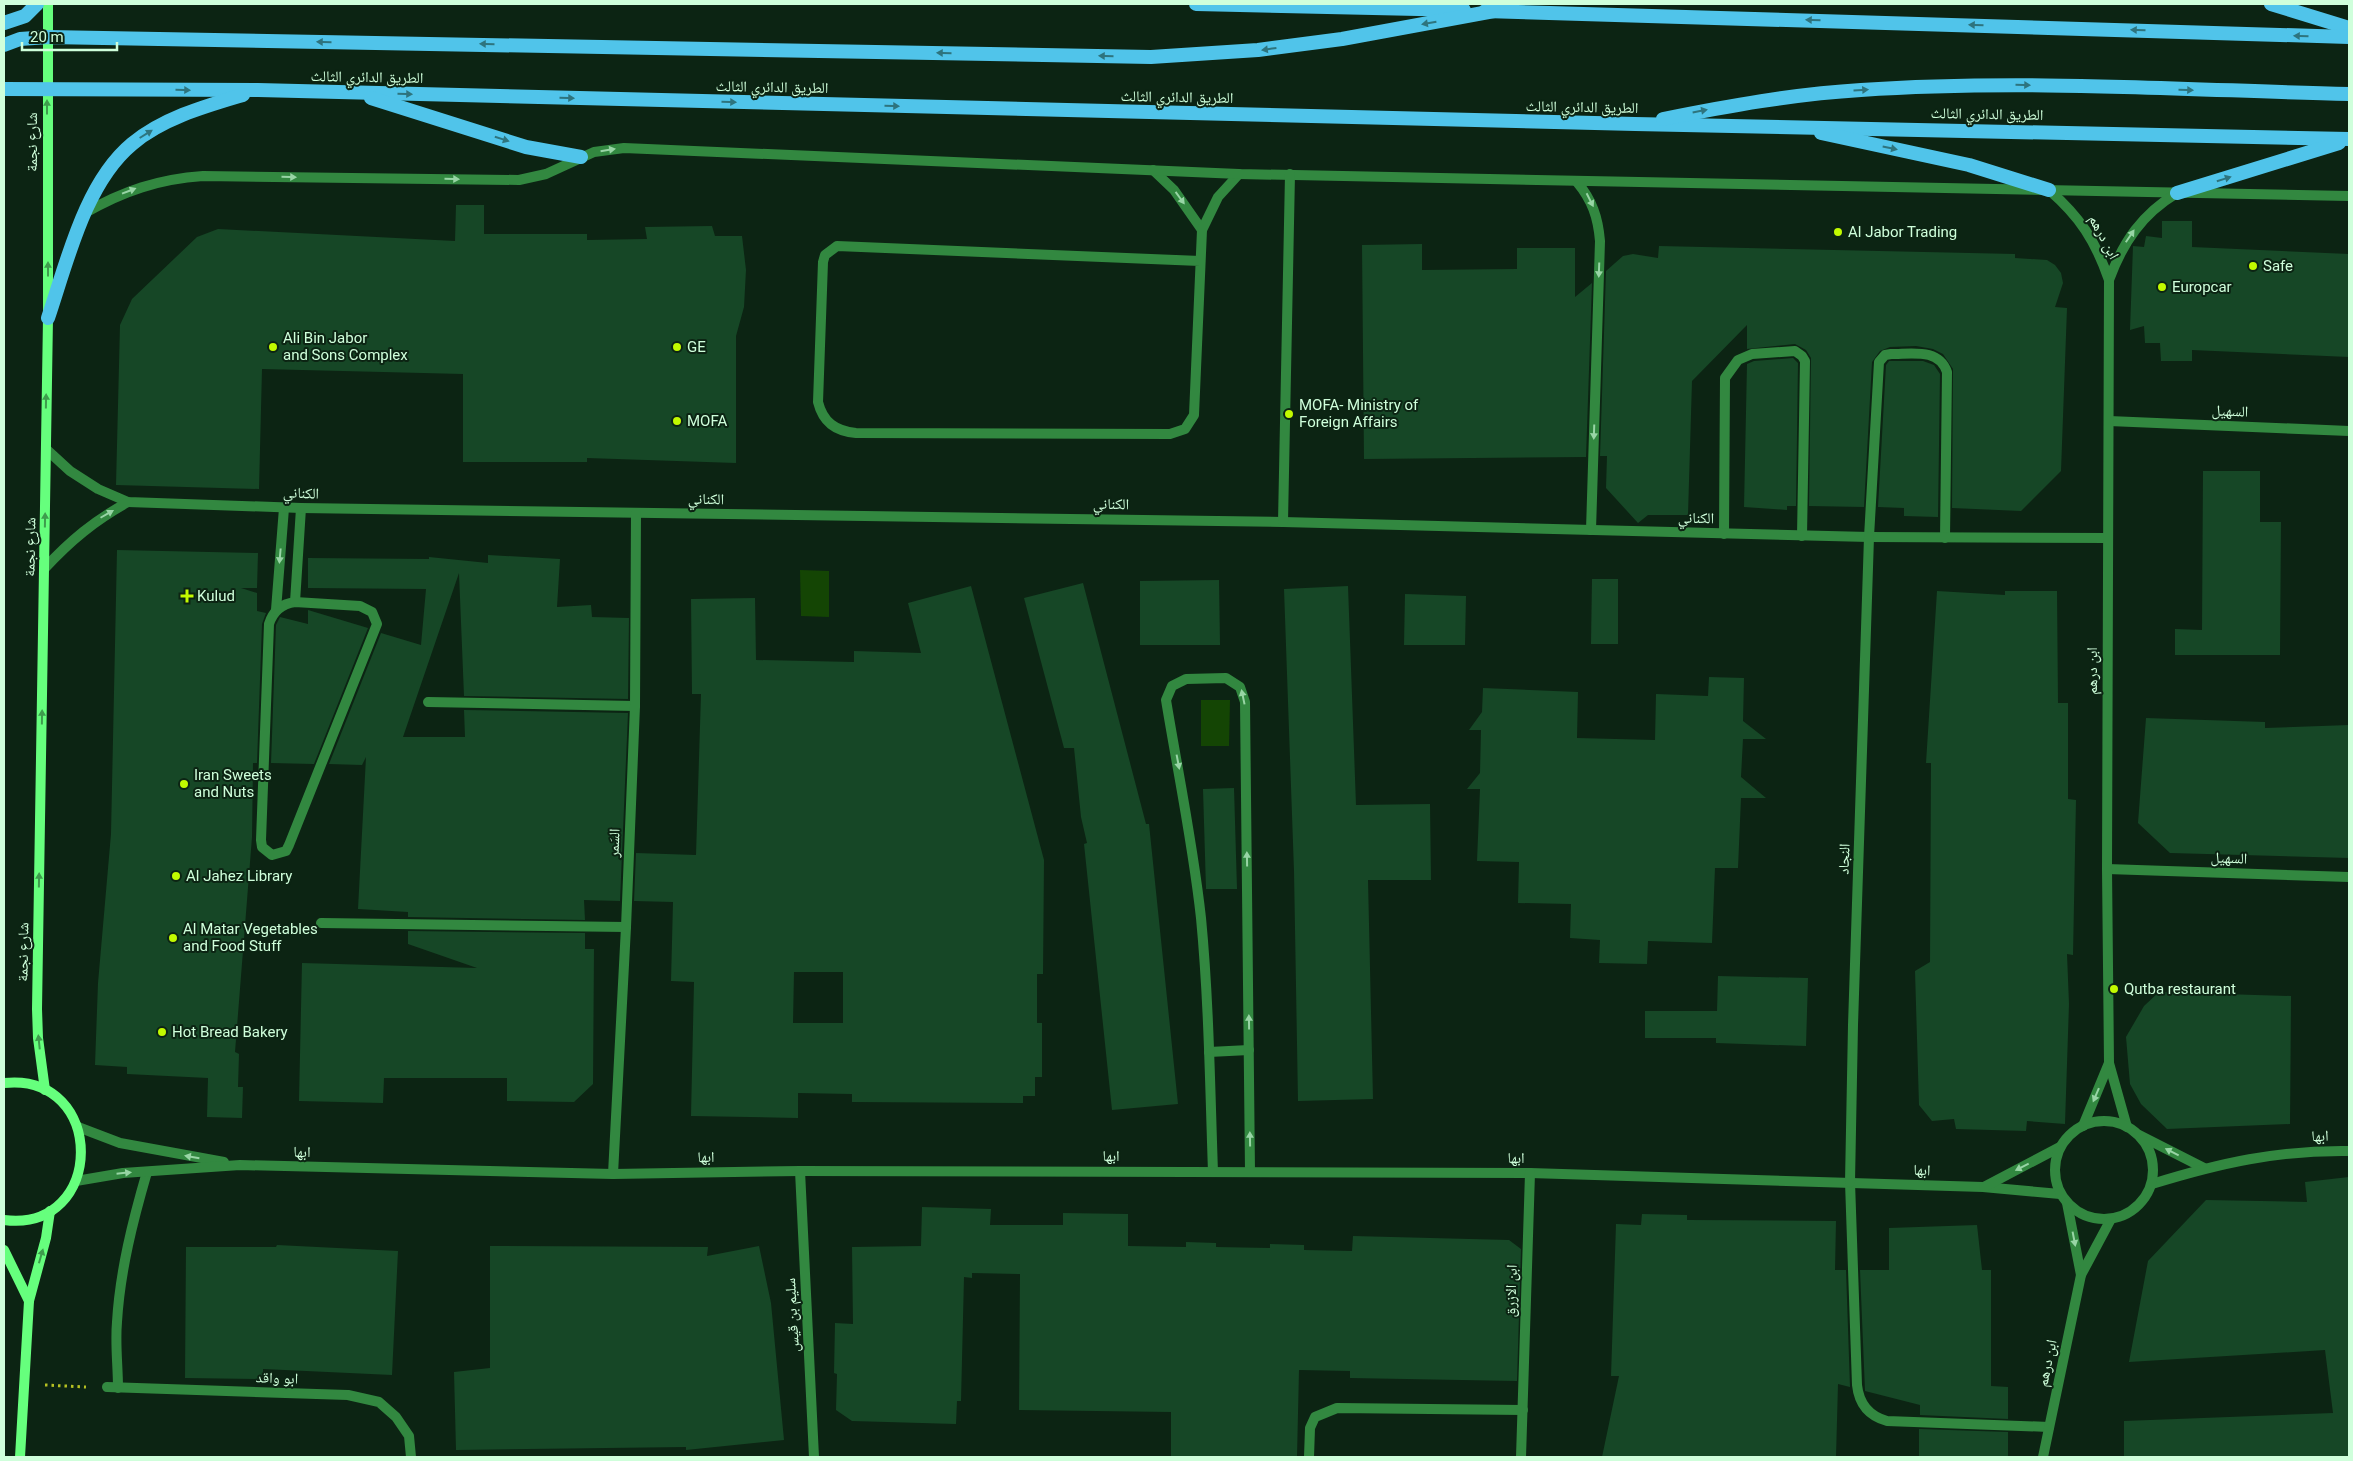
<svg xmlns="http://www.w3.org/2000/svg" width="2353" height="1461" viewBox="0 0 2353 1461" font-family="Roboto,'Noto Naskh Arabic',sans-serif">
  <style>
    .water { fill: #144504 }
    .building { fill: #164726; fill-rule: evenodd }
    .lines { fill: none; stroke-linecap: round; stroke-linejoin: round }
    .path { stroke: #b6c122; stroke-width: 3; stroke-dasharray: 2.5 4; stroke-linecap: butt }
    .service { stroke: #328840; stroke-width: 10 }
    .minor { stroke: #328840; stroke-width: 10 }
    .tertiary { stroke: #328840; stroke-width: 10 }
    .secondary { stroke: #66ff7d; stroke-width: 10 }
    .trunk { stroke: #50c4ea; stroke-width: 14 }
    .oneway { fill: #2e747e }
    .oneway2 { fill: #3e9c4d }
    .oneway3 { fill: #98d5a5 }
    .poi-dot { fill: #c2fa00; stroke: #0c2413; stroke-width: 2 }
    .labels { text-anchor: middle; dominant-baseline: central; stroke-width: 4; stroke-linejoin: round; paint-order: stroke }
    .street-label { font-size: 15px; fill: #cfffdb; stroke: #0c2413 }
    .poi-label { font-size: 15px; fill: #cfffdb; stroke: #0c2413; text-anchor: start }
  </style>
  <rect width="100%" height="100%" fill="#0c2413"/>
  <g class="water">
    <path d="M 800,570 L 829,571 L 829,617 L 801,616 Z"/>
    <path d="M 1201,700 L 1230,700 L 1229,746 L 1201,746 Z"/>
  </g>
  <g class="building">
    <path d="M 456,205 L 484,205 L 484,234 L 587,234 L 587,240 L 647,239 L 645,227 L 712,226 L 715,236 L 742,236 L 746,270 L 744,307 L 736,336 L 736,463 L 587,458 L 587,462 L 463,462 L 463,374 L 262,369 L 259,489 L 116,485 L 120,325 L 132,299 L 197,237 L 218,229 L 455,241 Z"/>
    <path d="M 2162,221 L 2192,221 L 2192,247 L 2349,254 L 2349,357 L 2192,350 L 2192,361 L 2161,361 L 2160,343 L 2145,343 L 2144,326 L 2130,330 L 2133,246 L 2144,247 L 2146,236 L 2162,238 Z"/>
    <path d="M 1422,244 L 1422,270 L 1517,269 L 1517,248 L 1575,248 L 1575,297 L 1592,283 L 1586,457 L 1364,459 L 1362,245 Z"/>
    <path d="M 1659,246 L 2015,254 L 2015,258 L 2047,260 L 2055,265 L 2061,273 L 2063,283 L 2055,307 L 2067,308 L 2061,471 L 2021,511 L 1952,508 L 1953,369 L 1943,354 L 1933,349 L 1916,346 L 1890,347 L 1880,351 L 1872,362 L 1864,507 L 1809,506 L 1811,358 L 1806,350 L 1795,344 L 1747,349 L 1747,325 L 1692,381 L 1688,515 L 1648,515 L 1638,523 L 1606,488 L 1607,456 L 1600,456 L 1606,271 L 1623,256 L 1633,254 L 1658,258 Z"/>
    <path d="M 1793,358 L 1798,363 L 1796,506 L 1787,506 L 1787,510 L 1744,507 L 1747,364 L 1754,361 Z"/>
    <path d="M 1889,361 L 1923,361 L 1934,365 L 1940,374 L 1938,517 L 1904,516 L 1904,508 L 1878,507 L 1886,365 Z"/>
    <path d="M 2203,471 L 2260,471 L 2260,522 L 2281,522 L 2280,655 L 2175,655 L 2175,629 L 2202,630 Z"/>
    <path d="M 117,550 L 258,553 L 257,588 L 241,588 L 257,593 L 257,611 L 266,613 L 262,624 L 257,763 L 253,763 L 252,837 L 235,1052 L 239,1054 L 238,1087 L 243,1087 L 242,1118 L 207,1117 L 208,1078 L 127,1074 L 127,1067 L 95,1065 L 98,983 L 111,834 Z"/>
    <path d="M 488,555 L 560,559 L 557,607 L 591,605 L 592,617 L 629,618 L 628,699 L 464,696 L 459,573 L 403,737 L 465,737 L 464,710 L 628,713 L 620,901 L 584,900 L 585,920 L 408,917 L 408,912 L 358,909 L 366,757 L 362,765 L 329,764 L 381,633 L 421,645 L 426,589 L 308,588 L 308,558 L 429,559 L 429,557 L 488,563 Z"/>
    <path d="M 1592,579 L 1618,579 L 1618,644 L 1591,644 Z"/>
    <path d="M 1219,580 L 1220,645 L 1140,645 L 1140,581 Z"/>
    <path d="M 1083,583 L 1146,824 L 1149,824 L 1178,1104 L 1112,1110 L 1084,844 L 1087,843 L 1081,817 L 1074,748 L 1064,748 L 1024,598 Z"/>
    <path d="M 971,586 L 1044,860 L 1043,974 L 1037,974 L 1037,1023 L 1042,1023 L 1042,1077 L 1035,1077 L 1035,1096 L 1023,1096 L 1023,1103 L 852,1102 L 852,1094 L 798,1093 L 798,1118 L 691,1116 L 694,982 L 671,981 L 673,902 L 634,901 L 636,853 L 696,855 L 701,694 L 692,694 L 691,599 L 755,598 L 756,660 L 854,662 L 854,651 L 921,653 L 908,603 ZM 794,972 L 843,972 L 843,1023 L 793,1023 Z"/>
    <path d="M 1348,586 L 1356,805 L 1430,804 L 1431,880 L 1368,880 L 1373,1099 L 1298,1101 L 1294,871 L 1284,589 Z"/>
    <path d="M 1937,591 L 2005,595 L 2005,591 L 2057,591 L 2058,703 L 2068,703 L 2068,799 L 2076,800 L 2073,955 L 2067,954 L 2069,1004 L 2065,1124 L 2027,1121 L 2026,1131 L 1956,1129 L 1954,1119 L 1932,1121 L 1919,1105 L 1915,971 L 1930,962 L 1931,763 L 1926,763 Z"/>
    <path d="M 1405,594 L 1466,596 L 1465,645 L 1404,645 Z"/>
    <path d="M 308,610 L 368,628 L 314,764 L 271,763 L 276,625 L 280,617 L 308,624 Z"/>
    <path d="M 1709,677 L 1744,678 L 1743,721 L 1766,739 L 1743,739 L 1741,777 L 1766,798 L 1741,798 L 1738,868 L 1715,868 L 1712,943 L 1648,941 L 1647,964 L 1599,963 L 1600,940 L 1570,938 L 1571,904 L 1518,903 L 1519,862 L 1477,861 L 1480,789 L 1467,789 L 1480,773 L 1481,730 L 1469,730 L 1482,712 L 1483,688 L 1578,692 L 1577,738 L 1655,740 L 1656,694 L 1708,696 Z"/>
    <path d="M 2146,718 L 2265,722 L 2265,728 L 2349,725 L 2349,858 L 2170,853 L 2138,823 Z"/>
    <path d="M 1234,788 L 1237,889 L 1206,889 L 1203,789 Z"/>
    <path d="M 408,931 L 585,933 L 585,949 L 594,949 L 593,1084 L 574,1102 L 507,1101 L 507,1078 L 384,1078 L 383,1103 L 299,1101 L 302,963 L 477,968 L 408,944 Z"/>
    <path d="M 1718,976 L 1808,978 L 1806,1046 L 1716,1043 L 1716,1038 L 1645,1038 L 1645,1011 L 1717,1011 Z"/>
    <path d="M 2159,992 L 2291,996 L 2290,1124 L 2167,1129 L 2141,1104 L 2130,1084 L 2126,1037 L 2144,1006 Z"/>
    <path d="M 2349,1177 L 2349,1457 L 2124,1457 L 2124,1421 L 2333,1413 L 2325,1350 L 2129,1362 L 2148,1261 L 2206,1200 L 2307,1202 L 2305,1182 Z"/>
    <path d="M 922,1207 L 991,1209 L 990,1225 L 1063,1225 L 1063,1213 L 1128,1214 L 1128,1246 L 1186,1247 L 1186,1242 L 1216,1243 L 1216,1247 L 1270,1248 L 1270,1244 L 1304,1245 L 1304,1250 L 1352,1251 L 1353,1236 L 1509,1240 L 1521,1249 L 1517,1381 L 1350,1378 L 1350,1371 L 1299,1370 L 1297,1457 L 1171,1457 L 1171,1412 L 1019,1410 L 1020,1274 L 972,1273 L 972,1278 L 964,1277 L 961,1401 L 957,1401 L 956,1424 L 852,1421 L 836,1410 L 837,1374 L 834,1373 L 835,1323 L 853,1324 L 852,1247 L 921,1246 Z"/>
    <path d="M 1642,1214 L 1687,1215 L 1687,1220 L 1836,1221 L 1835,1270 L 1846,1270 L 1850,1387 L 1838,1384 L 1836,1457 L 1602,1457 L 1619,1376 L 1611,1376 L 1616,1224 L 1641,1225 Z"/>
    <path d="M 1977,1225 L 1982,1270 L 1991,1270 L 1991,1386 L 2008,1387 L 2008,1419 L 1920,1415 L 1920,1405 L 1865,1391 L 1860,1270 L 1889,1270 L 1889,1228 Z"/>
    <path d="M 277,1245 L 398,1251 L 392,1375 L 263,1369 L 263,1379 L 185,1378 L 186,1247 L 276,1247 Z"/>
    <path d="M 490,1246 L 708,1247 L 707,1256 L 759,1246 L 771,1303 L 784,1440 L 686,1450 L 686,1447 L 456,1450 L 454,1372 L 490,1368 Z"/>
    <path d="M 1919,1429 L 2008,1432 L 2008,1457 L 1919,1457 Z"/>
  </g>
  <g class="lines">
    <path class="path" d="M 45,1385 L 86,1387"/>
    <g class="service">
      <path d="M 1153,170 L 1174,190 L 1202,230"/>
      <path d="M 1200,261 L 837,246 L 825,255 L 823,262 L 818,402 C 823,422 835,431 856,433 L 1170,434 L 1185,429 L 1194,415 L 1202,230 L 1218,197 L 1239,174"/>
      <path d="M 1724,534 L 1725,378 L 1738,360 L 1752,354 L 1795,351 L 1802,356 L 1805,361 L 1802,536"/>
      <path d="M 1869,537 L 1879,362 L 1885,355 L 1891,354 C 1912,354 1939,348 1947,372 L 1945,538"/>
      <path d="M 295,602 L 360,606 L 372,612 L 377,624 L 289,845 L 286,851 L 272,855 L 262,847 L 261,840 L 269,624 C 273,611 281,604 295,602 Z"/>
      <path d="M 295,602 L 301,508"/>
      <path d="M 276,610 L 284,508"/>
      <path d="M 428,702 L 635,706"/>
      <path d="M 321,923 L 626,927"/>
      <path d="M 1850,1182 L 1857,1385 C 1859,1404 1869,1416 1887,1421 L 2049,1427"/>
      <path d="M 118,1388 C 118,1366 115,1344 117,1322 C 120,1271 133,1220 147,1172"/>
    </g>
    <g class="minor">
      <path d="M 1577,182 C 1592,200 1598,217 1600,241 L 1591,530"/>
      <path d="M 85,213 C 123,191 159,179 203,176 L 519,180 L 546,174 L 594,152 L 624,148 L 1239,174 L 2349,196"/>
      <path d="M 2109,421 L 2349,431"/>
      <path d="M 46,449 L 70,471 L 98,489 L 128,502 L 301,508 L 1283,522 L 1869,537 L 2108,538"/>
      <path d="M 1283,522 L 1290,174"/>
      <path d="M 44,569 C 71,540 94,521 128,502"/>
      <path d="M 2107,869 L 2349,877"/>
      <path d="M 1209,1052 L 1249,1050"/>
      <path d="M 78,1127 L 120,1143 L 224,1162"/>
      <path d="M 2139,1135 L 2204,1168"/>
      <path d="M 800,1171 L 814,1457"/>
      <path d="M 1213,1172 C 1210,1087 1209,1002 1201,918 C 1193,844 1178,773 1166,700 L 1172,686 L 1186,679 L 1226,678 L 1240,687 L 1245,702 L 1250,1172"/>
      <path d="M 613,1174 L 626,927 L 635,706 L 636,513"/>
      <path d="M 76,1181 L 123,1173 L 240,1165 L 613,1174 L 800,1171 L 1530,1173 L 1983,1187 L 2060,1194"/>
      <path d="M 1850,1182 L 1853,1025 L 1869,537"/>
      <path d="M 2152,1184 C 2220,1163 2278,1150 2349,1151"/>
      <path d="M 1984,1187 L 2060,1147"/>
      <path d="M 107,1387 L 348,1395 L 379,1402 L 396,1417 L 409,1436 L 411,1457"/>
      <path d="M 1309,1457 L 1310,1428 L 1315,1417 L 1337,1408 L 1523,1410"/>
      <path d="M 1521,1457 L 1530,1173"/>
    </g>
    <g class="tertiary">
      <path d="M 2049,190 C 2080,217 2095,240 2109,280 L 2107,869 L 2109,1063 L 2127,1127"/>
      <path d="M 2109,280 C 2123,242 2142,214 2177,193"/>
      <circle cx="2104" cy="1170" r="49"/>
      <path d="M 2083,1126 L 2109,1063"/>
      <path d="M 2067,1203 L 2081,1275"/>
      <path d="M 2043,1457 L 2081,1275 L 2111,1219"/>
    </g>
    <g class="secondary">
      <path d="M 4,1083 C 107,1072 106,1233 4,1220"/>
      <path d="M 45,1090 L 38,1038 L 37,1009 L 48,318 L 48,4"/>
      <path d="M 4,1250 L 29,1301"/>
      <path d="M 20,1457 L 29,1301 L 46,1238 L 50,1211"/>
    </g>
    <g class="trunk">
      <path d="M 1196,4 L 1464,10"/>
      <path d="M 2271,4 L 2349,28"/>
      <path d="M 1485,11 L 2349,37"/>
      <path d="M 4,23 L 25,16 L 37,4"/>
      <path d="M 4,45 L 20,39 L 48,37 L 1151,57 L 1258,50 L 1342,39 L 1494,11"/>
      <path d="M 4,89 L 258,90 L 1635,124 L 2349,139"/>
      <path d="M 371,98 L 526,147 L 581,157"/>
      <path d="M 1663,119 C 1728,106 1794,94 1861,90 C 2023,79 2187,90 2349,94"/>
      <path d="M 1821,133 L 1969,165 L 2049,190"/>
      <path d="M 2177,193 L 2339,143"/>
      <path d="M 48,318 C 67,262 85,183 132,144 C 163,118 206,106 243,95"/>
    </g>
  </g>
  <defs><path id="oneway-solid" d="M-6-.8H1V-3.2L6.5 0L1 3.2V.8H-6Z" transform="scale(1.25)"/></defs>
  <g class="oneway">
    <use href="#oneway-solid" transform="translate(1813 20) rotate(-178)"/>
    <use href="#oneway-solid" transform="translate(1429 23) rotate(170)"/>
    <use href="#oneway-solid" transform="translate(1976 25) rotate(-178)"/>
    <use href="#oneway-solid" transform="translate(2138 30) rotate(-178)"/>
    <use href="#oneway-solid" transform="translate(2301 36) rotate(-178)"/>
    <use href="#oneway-solid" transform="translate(324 42) rotate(-179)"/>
    <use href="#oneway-solid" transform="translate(487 44) rotate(-179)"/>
    <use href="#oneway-solid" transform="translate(1269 49) rotate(172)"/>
    <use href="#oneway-solid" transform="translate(944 53) rotate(-179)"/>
    <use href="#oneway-solid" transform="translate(1106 56) rotate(-179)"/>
    <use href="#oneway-solid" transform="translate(2023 85) rotate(2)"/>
    <use href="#oneway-solid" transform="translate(183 90) rotate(1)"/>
    <use href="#oneway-solid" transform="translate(1861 90) rotate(-4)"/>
    <use href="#oneway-solid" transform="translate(2186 90) rotate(2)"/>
    <use href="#oneway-solid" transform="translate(405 94) rotate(1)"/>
    <use href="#oneway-solid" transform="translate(567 98) rotate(1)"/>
    <use href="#oneway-solid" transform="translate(729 102) rotate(1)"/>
    <use href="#oneway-solid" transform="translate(892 106) rotate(1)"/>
    <use href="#oneway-solid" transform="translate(1700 111) rotate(-11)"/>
    <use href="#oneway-solid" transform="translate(146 134) rotate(-32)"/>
    <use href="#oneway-solid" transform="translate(502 139) rotate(17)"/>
    <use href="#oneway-solid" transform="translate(1890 148) rotate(12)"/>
    <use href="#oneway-solid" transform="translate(2224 179) rotate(-17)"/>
  </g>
  <g class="oneway2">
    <use href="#oneway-solid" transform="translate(47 107) rotate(-90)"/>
    <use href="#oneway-solid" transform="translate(48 269) rotate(-90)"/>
    <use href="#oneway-solid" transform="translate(46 401) rotate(-89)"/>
    <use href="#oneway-solid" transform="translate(45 520) rotate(-89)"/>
    <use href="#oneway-solid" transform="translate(42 717) rotate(-89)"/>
    <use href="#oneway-solid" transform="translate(39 880) rotate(-89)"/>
    <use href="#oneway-solid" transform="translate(39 1042) rotate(-96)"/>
    <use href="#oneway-solid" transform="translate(41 1256) rotate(-74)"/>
  </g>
  <g class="oneway3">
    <use href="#oneway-solid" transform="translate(608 150) rotate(-9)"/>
    <use href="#oneway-solid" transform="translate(289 177) rotate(1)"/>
    <use href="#oneway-solid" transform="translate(452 179) rotate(1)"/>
    <use href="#oneway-solid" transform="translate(129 191) rotate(-21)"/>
    <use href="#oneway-solid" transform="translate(1180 198) rotate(54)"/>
    <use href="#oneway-solid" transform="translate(1590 200) rotate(63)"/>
    <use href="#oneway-solid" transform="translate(2130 236) rotate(-56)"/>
    <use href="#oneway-solid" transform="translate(1599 270) rotate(92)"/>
    <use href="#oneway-solid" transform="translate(1594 432) rotate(92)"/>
    <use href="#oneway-solid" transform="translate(107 514) rotate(-30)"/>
    <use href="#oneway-solid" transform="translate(280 556) rotate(95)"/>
    <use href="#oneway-solid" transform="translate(1243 697) rotate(-102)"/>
    <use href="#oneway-solid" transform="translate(1178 762) rotate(79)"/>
    <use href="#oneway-solid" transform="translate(1247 859) rotate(-91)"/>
    <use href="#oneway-solid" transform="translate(1249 1022) rotate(-91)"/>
    <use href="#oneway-solid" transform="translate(2096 1095) rotate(113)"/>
    <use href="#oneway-solid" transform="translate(1250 1139) rotate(-91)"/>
    <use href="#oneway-solid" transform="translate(2172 1152) rotate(-153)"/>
    <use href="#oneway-solid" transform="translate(192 1157) rotate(-170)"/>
    <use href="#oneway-solid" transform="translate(2022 1167) rotate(153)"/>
    <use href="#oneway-solid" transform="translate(124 1173) rotate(-6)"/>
    <use href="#oneway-solid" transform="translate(2074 1239) rotate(79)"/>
  </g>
  <g class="poi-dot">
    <circle cx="1838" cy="232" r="5"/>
    <circle cx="2253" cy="266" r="5"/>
    <circle cx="2162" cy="287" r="5"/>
    <circle cx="273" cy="347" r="5"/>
    <circle cx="677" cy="347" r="5"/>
    <circle cx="1289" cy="414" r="5"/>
    <circle cx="677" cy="421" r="5"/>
    <path d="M184.5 588.5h5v5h5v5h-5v5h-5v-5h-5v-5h5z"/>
    <circle cx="184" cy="784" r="5"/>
    <circle cx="176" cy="876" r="5"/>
    <circle cx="173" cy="938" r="5"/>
    <circle cx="2114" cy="989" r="5"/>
    <circle cx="162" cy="1032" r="5"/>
  </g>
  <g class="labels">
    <g class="street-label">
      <text transform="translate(367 77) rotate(1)">الطريق الدائري الثالث</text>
      <text transform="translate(772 87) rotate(1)">الطريق الدائري الثالث</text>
      <text transform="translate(1177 97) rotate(1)">الطريق الدائري الثالث</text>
      <text transform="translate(1582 107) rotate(1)">الطريق الدائري الثالث</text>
      <text transform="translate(1987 114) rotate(1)">الطريق الدائري الثالث</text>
      <text transform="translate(32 142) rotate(-90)">شارع نجمة</text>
      <text transform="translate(2104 237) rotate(62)">ابن درهم</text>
      <text transform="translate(2230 411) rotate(2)">السهيل</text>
      <text transform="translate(301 493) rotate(2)">الكناني</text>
      <text transform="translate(706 499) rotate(1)">الكناني</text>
      <text transform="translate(1111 504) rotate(1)">الكناني</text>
      <text transform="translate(1696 518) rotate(1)">الكناني</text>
      <text transform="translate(30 547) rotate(-89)">شارع نجمة</text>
      <text transform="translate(2092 671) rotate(-90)">ابن درهم</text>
      <text transform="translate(614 843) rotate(-88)">السَمر</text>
      <text transform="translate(2229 858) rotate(2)">السهيل</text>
      <text transform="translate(1844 859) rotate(-88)">النجاد</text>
      <text transform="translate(23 952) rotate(-89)">شارع نجمة</text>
      <text transform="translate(2320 1136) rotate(-2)">ابها</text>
      <text transform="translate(302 1152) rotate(1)">ابها</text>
      <text x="1111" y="1156">ابها</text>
      <text transform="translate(706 1157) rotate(-1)">ابها</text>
      <text x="1516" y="1158">ابها</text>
      <text transform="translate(1922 1170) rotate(2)">ابها</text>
      <text transform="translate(1511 1291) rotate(-88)">ابن الازرق</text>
      <text transform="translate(792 1315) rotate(-93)">سليم بن قيس</text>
      <text transform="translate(2047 1363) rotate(-78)">ابن درهم</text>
      <text transform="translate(277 1378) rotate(2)">ابو واقد</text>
    </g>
    <g class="poi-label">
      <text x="1848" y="232">Al Jabor Trading</text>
      <text x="2263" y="266">Safe</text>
      <text x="2172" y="287">Europcar</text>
      <text x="283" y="338">Ali Bin Jabor<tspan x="283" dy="17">and Sons Complex</tspan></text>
      <text x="687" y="347">GE</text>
      <text x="1299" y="405">MOFA- Ministry of<tspan x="1299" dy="17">Foreign Affairs</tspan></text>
      <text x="687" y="421">MOFA</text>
      <text x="197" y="596">Kulud</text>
      <text x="194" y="775">Iran Sweets<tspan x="194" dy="17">and Nuts</tspan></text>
      <text x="186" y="876">Al Jahez Library</text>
      <text x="183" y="929">Al Matar Vegetables<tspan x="183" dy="17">and Food Stuff</tspan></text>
      <text x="2124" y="989">Qutba restaurant</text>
      <text x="172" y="1032">Hot Bread Bakery</text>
    </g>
  </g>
  <rect width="2353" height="1461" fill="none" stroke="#cfffdb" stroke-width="10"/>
  <path d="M22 42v8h95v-8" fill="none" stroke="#cfffdb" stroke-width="2.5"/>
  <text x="30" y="42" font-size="15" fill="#cfffdb" stroke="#0c2413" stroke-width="4" paint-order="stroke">20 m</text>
</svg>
